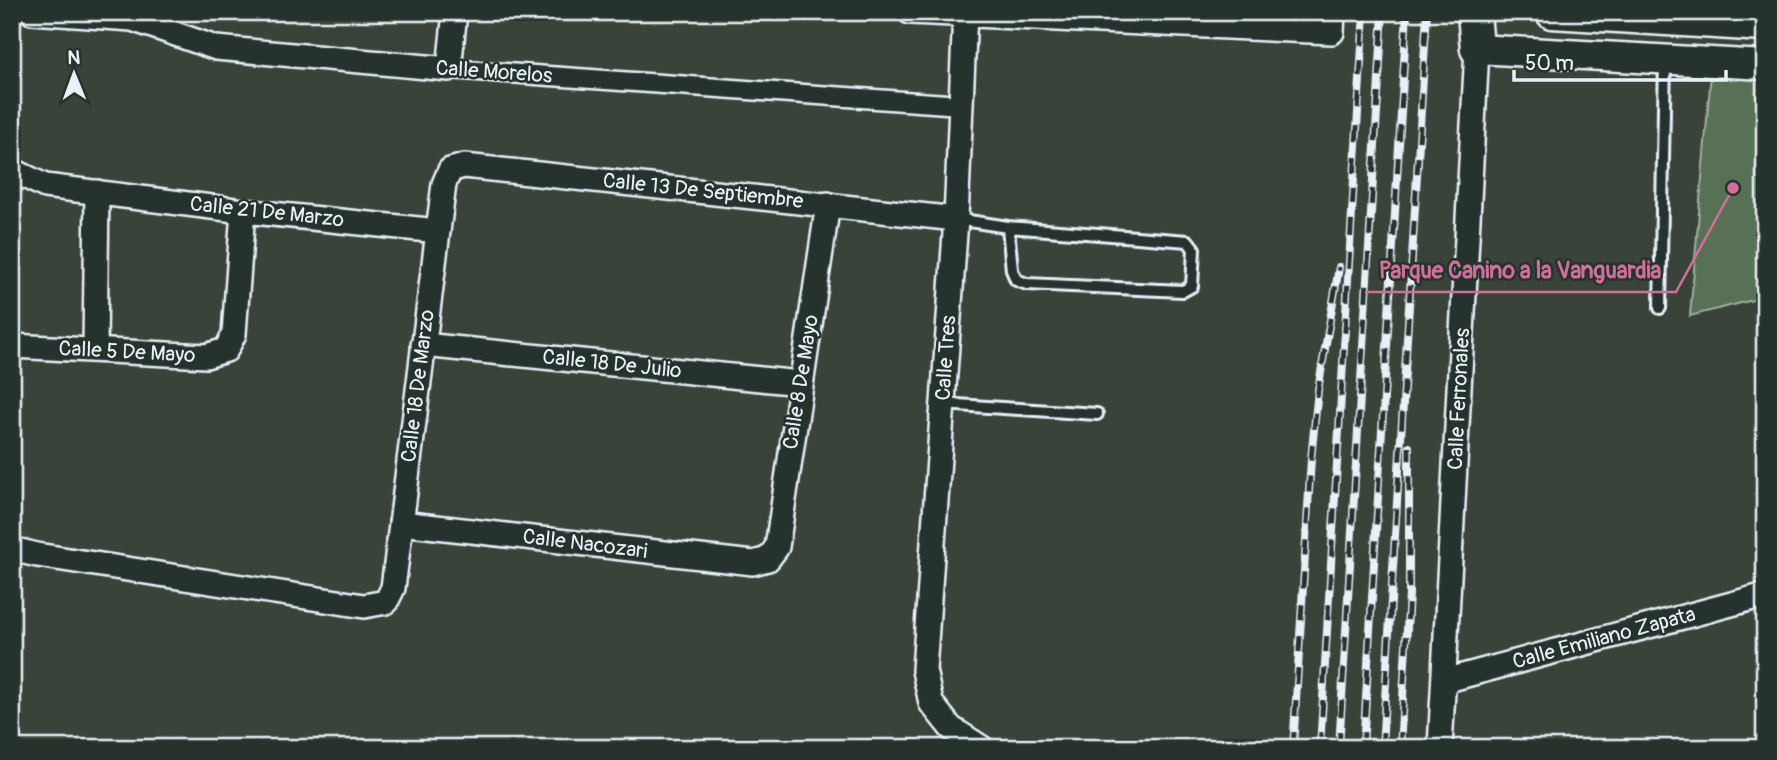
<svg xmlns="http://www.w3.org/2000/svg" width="1777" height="760" viewBox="0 0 1777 760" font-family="Pangolin,sans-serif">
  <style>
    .green { fill: #586f54; stroke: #a0b0a6; stroke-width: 2 }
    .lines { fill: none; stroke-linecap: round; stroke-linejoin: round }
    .service-casing { stroke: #e8f1f8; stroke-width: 16 }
    .pedestrian-casing { stroke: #e8f1f8; stroke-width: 23 }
    .minor-casing { stroke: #e8f1f8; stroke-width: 28 }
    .tertiary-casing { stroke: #e8f1f8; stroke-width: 33 }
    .secondary-casing { stroke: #e8f1f8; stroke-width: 37 }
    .service { stroke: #26332d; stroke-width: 10 }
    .pedestrian { stroke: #26332d; stroke-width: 18 }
    .minor { stroke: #26332d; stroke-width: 23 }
    .tertiary { stroke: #26332d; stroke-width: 28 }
    .secondary { stroke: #26332d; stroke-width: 32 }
    .rail-casing { stroke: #e8f1f8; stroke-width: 8 }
    .rail { stroke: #26332d; stroke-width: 5; stroke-dasharray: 16; stroke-linecap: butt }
    .labels { text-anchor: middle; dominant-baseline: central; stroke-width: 5; stroke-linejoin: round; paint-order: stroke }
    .street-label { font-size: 21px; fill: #e8f1f8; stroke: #26332d }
    .leader { fill: none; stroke: #d16f9a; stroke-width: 2.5 }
    .callout-dot { fill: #d16f9a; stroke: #26332d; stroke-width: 2.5 }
    .callout-label { font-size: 23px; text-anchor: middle; font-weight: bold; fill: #d16f9a; stroke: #26332d; stroke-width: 5; stroke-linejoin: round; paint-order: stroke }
  </style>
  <rect width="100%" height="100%" fill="#3a4339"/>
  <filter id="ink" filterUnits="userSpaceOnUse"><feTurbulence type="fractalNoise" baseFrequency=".0143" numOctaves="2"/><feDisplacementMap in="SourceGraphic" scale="14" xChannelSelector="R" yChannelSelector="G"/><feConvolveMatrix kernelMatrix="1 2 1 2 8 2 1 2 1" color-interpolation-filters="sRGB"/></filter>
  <g filter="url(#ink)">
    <path class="green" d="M 1711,73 L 1765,78 L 1765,297 L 1690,316 Z"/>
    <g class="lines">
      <g class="service-casing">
        <g id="service">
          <path d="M 956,219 L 1008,227 L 1188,241 L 1194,249 L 1192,286 L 1183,291 L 1027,284 L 1016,280 L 1012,270 L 1008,227"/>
          <path d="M 1660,308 L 1665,60"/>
          <path d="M 942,404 L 1097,414"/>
        </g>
      </g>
      <g class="pedestrian-casing">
        <path id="pedestrian" d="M 449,69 L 961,105"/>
      </g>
      <g class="minor-casing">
        <g id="minor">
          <path d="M 32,12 L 132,19 L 216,48 L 449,69 L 455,12"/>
          <path d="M 910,12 L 1332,32 L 1333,12"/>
          <path d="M 965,12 L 956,219 L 924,670 L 931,703 L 951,728 L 982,748"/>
          <path d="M 12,170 L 45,186 L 243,211 L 438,231"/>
          <path d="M 423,345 L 800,383"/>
          <path d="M 12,346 L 206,356 L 226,350 L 234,334 L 243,211"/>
          <path d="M 95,349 L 97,192"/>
          <path d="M 401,523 L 753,563 L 768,559 L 777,547 L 828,204"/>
          <path d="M 12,549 L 37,555 L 364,606 L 386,602 L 393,588 L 444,184 L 450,170 L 464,166 L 956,219"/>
          <path d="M 1444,681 L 1765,595"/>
          <path d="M 1440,748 L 1477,49"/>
        </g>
      </g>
      <g class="tertiary-casing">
        <path id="tertiary" d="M 1477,49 L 1765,65"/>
      </g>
      <g class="secondary-casing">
        <g id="secondary">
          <path d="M 1474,12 L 1477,49"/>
          <path d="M 1552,12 L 1765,25"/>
        </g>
      </g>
      <use href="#service" class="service"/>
      <use href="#pedestrian" class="pedestrian"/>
      <use href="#minor" class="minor"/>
      <use href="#tertiary" class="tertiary"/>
      <use href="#secondary" class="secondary"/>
      <g class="rail-casing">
        <g id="rail">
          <path d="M 1293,748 L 1311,459 L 1318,390 L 1339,267"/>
          <path d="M 1320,748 L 1364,12"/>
          <path d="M 1339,748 L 1383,12"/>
          <path d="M 1363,748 L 1407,12"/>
          <path d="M 1382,748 L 1427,12"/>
          <path d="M 1400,748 L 1409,594 L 1409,447"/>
        </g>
      </g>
      <use href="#rail" class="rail"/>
    </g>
  </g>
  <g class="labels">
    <g class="street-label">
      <text transform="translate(494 72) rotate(4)">Calle Morelos</text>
      <text transform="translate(703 191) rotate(6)">Calle 13 De Septiembre</text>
      <text transform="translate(267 212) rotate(6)">Calle 21 De Marzo</text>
      <text transform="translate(127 352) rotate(3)">Calle 5 De Mayo</text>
      <text transform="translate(946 358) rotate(-86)">Calle Tres</text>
      <text transform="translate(612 364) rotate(6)">Calle 18 De Julio</text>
      <text transform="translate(801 382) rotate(-81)">Calle 8 De Mayo</text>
      <text transform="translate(418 386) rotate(-83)">Calle 18 De Marzo</text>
      <text transform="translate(1459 399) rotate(-87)">Calle Ferronales</text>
      <text transform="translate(585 544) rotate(7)">Calle Nacozari</text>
      <text transform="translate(1604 638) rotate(-15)">Calle Emiliano Zapata</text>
    </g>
  </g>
  <path class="leader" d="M1733 188L1676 292H1365"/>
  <circle class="callout-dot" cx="1733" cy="188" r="7"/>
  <g class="callout-label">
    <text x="1520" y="278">Parque Canino a la Vanguardia</text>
  </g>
  <rect width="1777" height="760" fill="none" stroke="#26332d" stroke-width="42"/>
  <rect x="21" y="21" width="1735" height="718" fill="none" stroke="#e8f1f8" stroke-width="2.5" filter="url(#ink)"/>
  <g transform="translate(74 74) rotate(359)" stroke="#26332d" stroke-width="5" paint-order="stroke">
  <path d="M0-5L12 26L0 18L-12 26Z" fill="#e8f1f8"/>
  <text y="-10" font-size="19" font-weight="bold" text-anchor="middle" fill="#e8f1f8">N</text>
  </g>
  <path d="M1514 70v10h212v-10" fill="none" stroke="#e8f1f8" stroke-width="3.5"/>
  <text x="1525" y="70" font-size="21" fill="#e8f1f8" stroke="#26332d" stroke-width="5" paint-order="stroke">50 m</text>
</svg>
